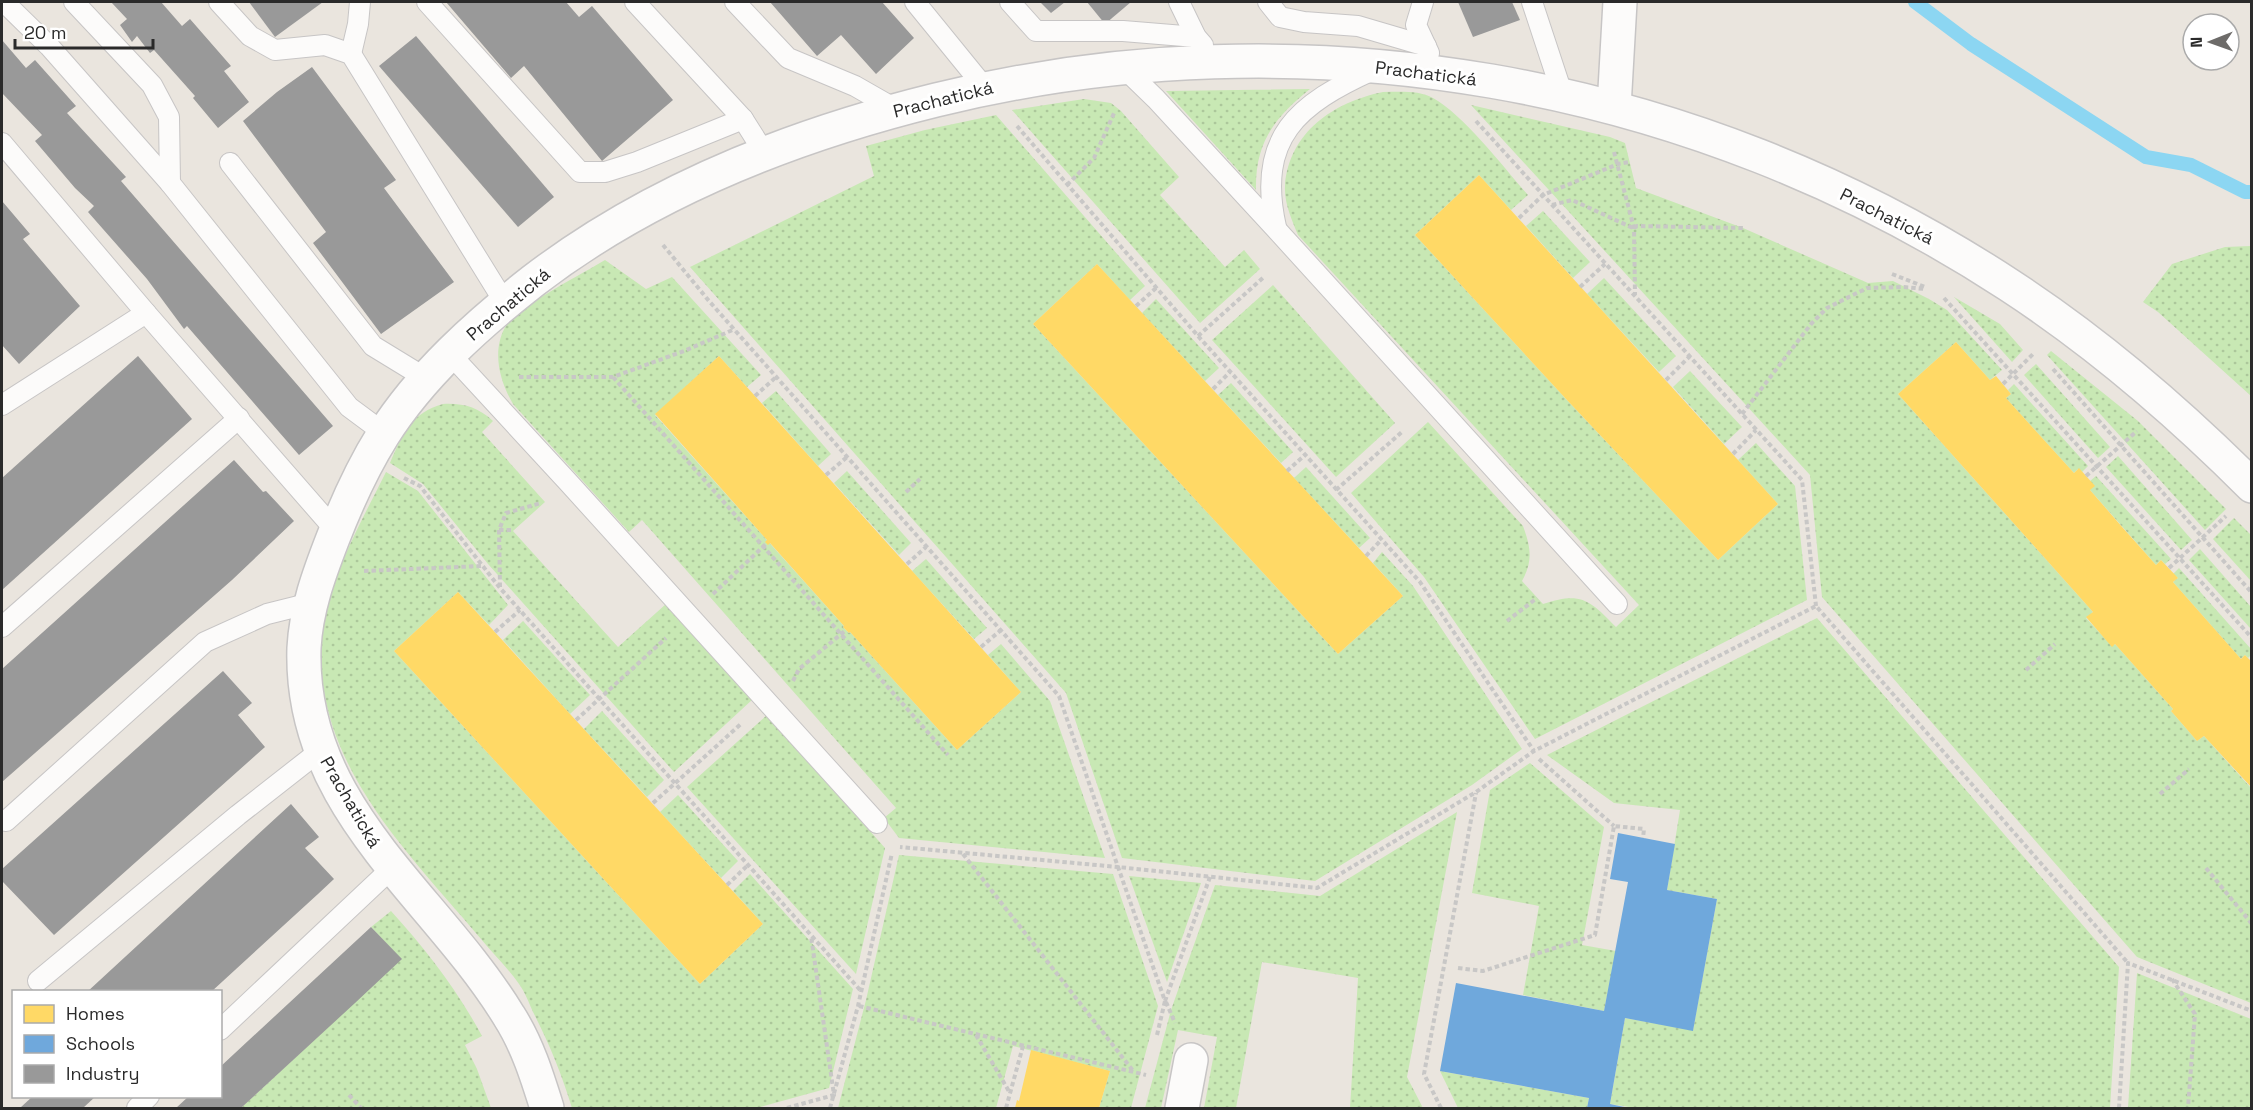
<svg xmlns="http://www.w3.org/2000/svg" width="2253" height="1110" viewBox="0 0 2253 1110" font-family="'Space Grotesk',sans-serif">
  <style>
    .green { fill: url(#green-dots) }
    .homes { fill: #ffd966 }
    .schools { fill: #6fa8dc }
    .industry { fill: #999 }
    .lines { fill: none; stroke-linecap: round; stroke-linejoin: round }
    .stream { stroke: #8cd6f2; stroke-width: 14 }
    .service-casing { stroke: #c7c5c5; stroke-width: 22 }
    .minor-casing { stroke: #c7c5c5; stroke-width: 36 }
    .path { stroke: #c8c7c6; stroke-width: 4; stroke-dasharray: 4.5 3; stroke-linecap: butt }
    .service { stroke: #fcfbfa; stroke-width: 20 }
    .minor { stroke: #fcfbfa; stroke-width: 33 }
    .labels { text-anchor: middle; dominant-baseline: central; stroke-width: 6; stroke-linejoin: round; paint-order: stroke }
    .street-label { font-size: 18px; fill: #2a2a2a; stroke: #fff }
  </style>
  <defs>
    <pattern id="green-dots" width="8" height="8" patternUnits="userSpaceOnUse" patternTransform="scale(1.5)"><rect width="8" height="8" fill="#c8e8b4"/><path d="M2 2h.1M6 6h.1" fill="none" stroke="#acc79b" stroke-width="1.8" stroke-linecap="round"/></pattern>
  </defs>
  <rect width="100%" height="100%" fill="#eae5de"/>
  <g class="green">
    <path d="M 1310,89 C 1274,118 1255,143 1256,190 L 1166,91 Z"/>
    <path d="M 1383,92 C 1399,92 1419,90 1433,98 C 1464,115 1504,168 1528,195 L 1511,210 L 1479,175 L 1415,235 L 1566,399 L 1718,560 L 1778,504 L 1738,460 L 1756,443 L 1795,486 L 1807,600 L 1535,739 L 1424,577 L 1351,493 L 1428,422 L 1523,526 C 1531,548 1533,561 1522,581 L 1543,604 C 1581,591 1590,600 1616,627 L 1639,605 L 1298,235 C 1292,220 1284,203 1285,186 C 1289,132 1334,102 1383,92 Z"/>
    <path d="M 1084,99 L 1111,103 L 1121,111 L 1179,177 L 1160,195 L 1225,267 L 1244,250 L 1260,269 L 1200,323 L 1012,110 Z"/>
    <path d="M 1471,105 L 1610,137 L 1625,143 L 1636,188 L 1743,228 L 1868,283 L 1893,281 L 1929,299 L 1947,310 L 2002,370 L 1990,380 L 1956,342 L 1898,394 L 2093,612 L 2086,618 L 2112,646 L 2115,644 L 2173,709 L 2171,711 L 2197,741 L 2204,736 L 2251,788 L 2251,1003 L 2137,957 L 1822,597 L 1810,475 Z"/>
    <path d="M 996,115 L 1145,286 L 1130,300 L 1097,264 L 1033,324 L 1338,654 L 1403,596 L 1373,563 L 1382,552 L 1413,586 L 1522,749 L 1472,785 L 1315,881 L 1122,858 L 1066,693 L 690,267 L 874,176 L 866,146 L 925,130 Z"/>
    <path d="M 1543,211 L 1590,262 L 1573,278 L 1526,226 Z"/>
    <path d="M 2251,246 L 2252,246 L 2251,396 L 2158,312 L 2143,302 L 2172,264 L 2225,247 Z"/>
    <path d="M 605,260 L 646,289 L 672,277 L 761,375 L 747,387 L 719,356 L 655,415 L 844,626 L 843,627 L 849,633 L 850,632 L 957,750 L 1021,692 L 988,655 L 1001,644 L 1050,701 L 1105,858 L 899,838 L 884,818 L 896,808 L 642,520 L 629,532 L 513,404 C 499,380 491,349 507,324 C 519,306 584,273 605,260 Z"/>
    <path d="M 1604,278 L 1676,356 L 1659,372 L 1587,294 Z"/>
    <path d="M 1273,285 L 1395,423 L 1336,477 L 1212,340 Z"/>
    <path d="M 1954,297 L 2000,324 L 2023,350 L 2012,362 Z"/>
    <path d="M 1156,299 L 1219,368 L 1205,381 L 1142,313 Z"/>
    <path d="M 2051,351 L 2138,421 L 2226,509 L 2205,530 L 2047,355 Z"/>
    <path d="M 2036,364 L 2110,447 L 2098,458 L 2024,375 Z"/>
    <path d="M 1690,371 L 1742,427 L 1724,444 L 1673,387 Z"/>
    <path d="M 1231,383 L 1293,452 L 1281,463 L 1218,395 Z"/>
    <path d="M 2014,384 L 2088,466 L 2082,472 L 2078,469 L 2074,473 L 2006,398 L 2011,394 L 2008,390 Z"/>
    <path d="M 776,391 L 831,454 L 818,466 L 762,403 Z"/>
    <path d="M 443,404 C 463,403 478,407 493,421 L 482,432 L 545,502 L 513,531 L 618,647 L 666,604 L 753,699 L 674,772 L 488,564 L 423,484 L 390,463 C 402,435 412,412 443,404 Z"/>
    <path d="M 2118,456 L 2192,540 L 2181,550 L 2106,467 Z"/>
    <path d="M 1306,467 L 1370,538 L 1359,548 L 1294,478 Z"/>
    <path d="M 847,471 L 911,543 L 899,555 L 834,483 Z"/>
    <path d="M 386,472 L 418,491 L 508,605 L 489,625 L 458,592 L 394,651 L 700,984 L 763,924 L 733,891 L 750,874 L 853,989 L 829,1088 L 757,1108 L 572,1108 C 562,1075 549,1043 533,1012 C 529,1003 525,992 519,984 C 508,968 493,954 481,939 C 418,864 337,786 323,685 C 321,669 318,651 321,636 C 329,578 360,524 386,472 Z"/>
    <path d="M 2096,476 L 2171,559 L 2165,564 L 2161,560 L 2156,565 L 2090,490 L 2090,481 Z"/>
    <path d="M 2234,518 L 2251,535 L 2251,581 L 2213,539 Z"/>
    <path d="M 2200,549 L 2251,607 L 2251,629 L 2189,560 Z"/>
    <path d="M 926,559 L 987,628 L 974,639 L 912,571 Z"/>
    <path d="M 2179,568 L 2251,649 L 2251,655 L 2248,658 L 2245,655 L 2241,659 L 2173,582 L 2178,578 L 2173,574 Z"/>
    <path d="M 1817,618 L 2119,967 L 2110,1108 L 1635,1108 L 1610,1104 L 1625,1018 L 1693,1030 L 1717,899 L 1667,890 L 1680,810 L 1614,803 L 1547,755 Z"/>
    <path d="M 523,621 L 590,695 L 570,714 L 503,640 Z"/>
    <path d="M 602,711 L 664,780 L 647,797 L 584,729 Z"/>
    <path d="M 767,715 L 885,848 L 856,974 L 687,787 Z"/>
    <path d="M 1530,763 L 1604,827 L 1582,945 L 1616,951 L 1604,1011 L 1523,995 L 1539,906 L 1472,893 L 1490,790 Z"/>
    <path d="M 678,795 L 738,861 L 721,878 L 660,812 Z"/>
    <path d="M 1457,812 L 1407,1077 L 1423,1108 L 1350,1108 L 1358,978 L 1262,962 L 1236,1108 L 1204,1108 L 1217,1037 L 1178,1030 L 1161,1108 L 1145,1108 L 1171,1010 L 1215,885 L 1320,896 Z"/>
    <path d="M 899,855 L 1113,874 L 1158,1006 L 1131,1108 L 1099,1108 L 1110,1071 L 1013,1046 L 996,1108 L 838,1108 L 866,1000 Z"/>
    <path d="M 1129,876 L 1201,883 L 1167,982 Z"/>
    <path d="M 391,911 C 427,951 456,988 482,1036 L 465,1045 L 477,1069 L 491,1108 L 241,1108 L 401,959 L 371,927 Z"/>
    <path d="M 2137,973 L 2251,1019 L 2251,1108 L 2128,1108 Z"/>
    <path d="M 1440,1071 L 1589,1098 L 1587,1108 L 1458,1108 Z"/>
  </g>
  <g class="homes">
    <path d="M 1479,175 L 1778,504 L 1718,560 L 1566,399 L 1415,235 Z"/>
    <path d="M 1097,264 L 1403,596 L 1338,654 L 1033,324 Z"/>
    <path d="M 1956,342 L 1990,380 L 1996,376 L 2011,394 L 2006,398 L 2074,473 L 2079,468 L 2095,486 L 2090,490 L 2123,528 L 2156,565 L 2161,560 L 2178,578 L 2173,582 L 2241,659 L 2245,655 L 2252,662 L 2252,788 L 2204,736 L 2197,741 L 2171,711 L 2173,709 L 2115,644 L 2112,647 L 2086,617 L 2093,612 L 1898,394 Z"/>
    <path d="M 719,356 L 1021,692 L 957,750 L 850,632 L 849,633 L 843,627 L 844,626 L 770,543 L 768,545 L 765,542 L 767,540 L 655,414 Z"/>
    <path d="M 458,592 L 763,924 L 700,984 L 394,651 Z"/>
    <path d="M 1031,1050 L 1110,1071 L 1099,1108 L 1015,1108 L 1017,1100 L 1019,1101 Z"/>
  </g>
  <path class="schools" d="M 1618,833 L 1675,844 L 1667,890 L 1717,899 L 1693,1031 L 1625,1018 L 1610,1104 L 1629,1108 L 1587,1108 L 1589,1098 L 1440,1071 L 1456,983 L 1604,1011 L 1628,882 L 1610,879 Z"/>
  <g class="industry">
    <path d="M 111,2 L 161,2 L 182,26 L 190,19 L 231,66 L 224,71 L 249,102 L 218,128 L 193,98 L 195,96 L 154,50 L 150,53 L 137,36 L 132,42 L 120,25 L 127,19 Z"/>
    <path d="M 249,2 L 323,2 L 275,37 Z"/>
    <path d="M 446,2 L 566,2 L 579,17 L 592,6 L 673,100 L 602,161 L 524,66 L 511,78 Z"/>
    <path d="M 770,2 L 882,2 L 914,38 L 876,74 L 841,35 L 817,56 Z"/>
    <path d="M 1040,2 L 1065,2 L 1051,13 Z"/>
    <path d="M 1087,2 L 1131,2 L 1105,24 Z"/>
    <path d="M 1458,2 L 1512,2 L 1520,20 L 1473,37 Z"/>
    <path d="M 416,36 L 554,197 L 518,227 L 379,66 Z"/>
    <path d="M 2,40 L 26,68 L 35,60 L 76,106 L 67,113 L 126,177 L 121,181 L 333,426 L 299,455 L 187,326 L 184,329 L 147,279 L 88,212 L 94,206 L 75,188 L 35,141 L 42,135 L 2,93 Z"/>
    <path d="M 312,67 L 396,180 L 384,188 L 454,282 L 381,334 L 313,243 L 326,232 L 243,121 L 277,92 Z"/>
    <path d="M 2,201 L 30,234 L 23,239 L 80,306 L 19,364 L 2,345 Z"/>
    <path d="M 138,356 L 192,419 L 2,590 L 2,478 Z"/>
    <path d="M 234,460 L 263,492 L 266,491 L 294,521 L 232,580 L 2,782 L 2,669 Z"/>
    <path d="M 223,671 L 252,703 L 238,715 L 265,747 L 54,935 L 2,881 L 2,869 Z"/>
    <path d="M 291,804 L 319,837 L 305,848 L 334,879 L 318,894 L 211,992 L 87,992 Z"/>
    <path d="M 371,927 L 402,959 L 355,1003 L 241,1108 L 176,1108 L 189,1096 L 220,1096 L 220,1067 Z"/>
    <path d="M 33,1096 L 96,1096 L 83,1108 L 20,1108 Z"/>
  </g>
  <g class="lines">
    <path class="stream" d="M 1915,2 L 1971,44 L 2146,157 L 2191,165 L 2245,192 L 2252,192"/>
    <g class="service-casing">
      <g id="service">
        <path d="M 4,2 L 49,46 L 170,183"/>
        <path d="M 74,2 L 152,85 L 169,117 L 170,183 L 349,407 L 384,433"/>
        <path d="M 219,2 L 250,36 L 275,50 L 325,45 L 351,54 L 505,303"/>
        <path d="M 427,2 L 580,172 L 605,172 L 637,162 L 743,119"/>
        <path d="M 635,2 L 743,119 L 765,154"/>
        <path d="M 735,2 L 788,58 L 855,86 L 897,110"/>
        <path d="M 915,2 L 985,88"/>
        <path d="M 1010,2 L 1036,31 L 1123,31 L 1196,37"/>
        <path d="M 1179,2 L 1196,37 L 1203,45"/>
        <path d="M 1268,2 L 1280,17 L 1304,22 L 1358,26 L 1426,46"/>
        <path d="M 1423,2 L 1416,25 L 1429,53"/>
        <path d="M 1532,2 L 1563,96"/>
        <path d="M 351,54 L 358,24 L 360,2"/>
        <path d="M 1123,67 L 1156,99 L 1276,229 L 1617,604"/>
        <path d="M 2,143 L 146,313 L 336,531"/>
        <path d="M 230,163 L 373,346 L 427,379"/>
        <path d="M 1276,227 C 1256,137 1298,104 1373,70"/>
        <path d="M 450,354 L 568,482 L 877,823"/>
        <path d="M 2,405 L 146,313"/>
        <path d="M 2,627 L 239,418"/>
        <path d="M 6,821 L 205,642 L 267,614 L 311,603"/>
        <path d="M 38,981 L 238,815 L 321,750"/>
        <path d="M 220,1030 L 392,868"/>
        <path d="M 137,1108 L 149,1096"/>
      </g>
    </g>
    <g class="minor-casing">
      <g id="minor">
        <path d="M 1614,107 L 1620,2"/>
        <path d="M 547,1108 C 537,1076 527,1044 509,1016 C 434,893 299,809 304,648 C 306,609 319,574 333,538 C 347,502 363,467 383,435 C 421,375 478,324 533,281 C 650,191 794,135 936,100 C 1303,10 1693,78 2009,285 C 2098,343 2177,411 2252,486"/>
        <path d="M 1182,1108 L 1191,1060"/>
      </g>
    </g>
    <g class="path">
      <path d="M 1476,121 L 1802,480 L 1816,606"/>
      <path d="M 1017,126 L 1198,336 L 1420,582 L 1534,751"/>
      <path d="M 1614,152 L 1634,228 L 1635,295"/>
      <path d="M 1067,185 L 1094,158 L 1115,111"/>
      <path d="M 1552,205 L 1572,200 L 1633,228"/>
      <path d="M 1519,218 L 1543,195 L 1618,164 L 1630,162"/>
      <path d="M 1634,228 L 1637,226 L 1743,228"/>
      <path d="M 663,245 L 709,301 L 1059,696 L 1118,867 L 900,847"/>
      <path d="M 1892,274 L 1925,287"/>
      <path d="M 1580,287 L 1605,264"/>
      <path d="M 1944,298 L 2252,638"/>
      <path d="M 1136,306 L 1156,288"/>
      <path d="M 1198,336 L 1265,276"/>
      <path d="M 2053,369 L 2252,593"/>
      <path d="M 519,377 L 613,377 L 684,351 L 735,329"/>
      <path d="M 613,377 L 948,755"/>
      <path d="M 1666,380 L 1690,356"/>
      <path d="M 2003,384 L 2034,353"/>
      <path d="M 1213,389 L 1230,372"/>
      <path d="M 755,396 L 776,377"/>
      <path d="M 1742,414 L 1811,324 L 1827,308 L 1867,288 L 1904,287 L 1925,289"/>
      <path d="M 1733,454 L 1756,430"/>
      <path d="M 1287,471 L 1305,455"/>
      <path d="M 826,475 L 847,457"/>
      <path d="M 2086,476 L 2137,431"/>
      <path d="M 404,478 L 420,486 L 500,588 L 861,991"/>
      <path d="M 1336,490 L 1403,431"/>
      <path d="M 906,492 L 920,479"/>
      <path d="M 499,530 L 513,530"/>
      <path d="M 1366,556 L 1381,540"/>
      <path d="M 907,564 L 926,547"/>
      <path d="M 2169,568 L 2226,516"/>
      <path d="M 364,571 L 482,566"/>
      <path d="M 500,587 L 499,530 L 506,513 L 541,503"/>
      <path d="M 713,594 L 767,543"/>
      <path d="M 1507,621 L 1537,598"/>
      <path d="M 495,632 L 520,610"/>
      <path d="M 981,647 L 1001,630"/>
      <path d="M 2026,670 L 2055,644"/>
      <path d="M 793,681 L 799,669 L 846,630"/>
      <path d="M 576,720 L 666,638"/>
      <path d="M 1539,759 L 1614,826"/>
      <path d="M 2160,794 L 2189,769"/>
      <path d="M 653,803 L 741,724"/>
      <path d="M 963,854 L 1134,1072"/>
      <path d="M 2206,868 L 2252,924"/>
      <path d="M 1210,877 L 1165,1001 L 1118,867 L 1317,888 L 1476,792 L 1534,751 L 1816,606 L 2128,963"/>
      <path d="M 727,885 L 748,865"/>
      <path d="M 1458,968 L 1483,971 L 1595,935 L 1614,826 L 1644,829 L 1643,838"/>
      <path d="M 2172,979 L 2195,1014 L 2188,1108"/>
      <path d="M 1166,1002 L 1175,1023"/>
      <path d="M 859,1006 L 1146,1075"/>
      <path d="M 976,1035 L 1010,1093"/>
      <path d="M 1157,1035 L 1165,1001"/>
      <path d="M 349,1095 L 361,1108"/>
      <path d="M 787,1108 L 834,1095 L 811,936"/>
      <path d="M 830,1108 L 858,1006 L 892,853"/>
      <path d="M 1006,1108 L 1023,1046"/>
      <path d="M 1441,1108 L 1424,1074 L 1476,793"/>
      <path d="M 2119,1108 L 2128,963 L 2252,1011"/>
    </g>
    <use href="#service" class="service"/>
    <use href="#minor" class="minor"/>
  </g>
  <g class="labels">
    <g class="street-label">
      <text transform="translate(1426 73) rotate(7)">Prachatická</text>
      <text transform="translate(943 99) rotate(-14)">Prachatická</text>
      <text transform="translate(1887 216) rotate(27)">Prachatická</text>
      <text transform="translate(508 304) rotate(-40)">Prachatická</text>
      <text transform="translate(351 802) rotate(60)">Prachatická</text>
    </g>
  </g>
  <rect width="2253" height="1110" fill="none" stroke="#2a2a2a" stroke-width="6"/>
  <rect x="12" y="990" width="210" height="108" fill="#ffffff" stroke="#aaaaaa" stroke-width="1.5"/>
  <rect x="24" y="1005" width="30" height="18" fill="#ffd966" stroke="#aaaaaa" stroke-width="1.5"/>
  <text x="66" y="1020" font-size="18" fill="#2a2a2a">Homes</text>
  <rect x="24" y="1035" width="30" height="18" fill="#6fa8dc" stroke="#aaaaaa" stroke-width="1.5"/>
  <text x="66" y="1050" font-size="18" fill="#2a2a2a">Schools</text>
  <rect x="24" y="1065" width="30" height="18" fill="#999999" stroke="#aaaaaa" stroke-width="1.5"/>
  <text x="66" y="1080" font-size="18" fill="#2a2a2a">Industry</text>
  <g transform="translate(2211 42) rotate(269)"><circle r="28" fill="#ffffff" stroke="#aaaaaa" stroke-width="1.5"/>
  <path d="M0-4.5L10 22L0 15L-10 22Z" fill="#6d6b69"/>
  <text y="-9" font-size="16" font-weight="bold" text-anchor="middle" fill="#2a2a2a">N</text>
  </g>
  <path d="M15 39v9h138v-9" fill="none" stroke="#2a2a2a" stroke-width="3"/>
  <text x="24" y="39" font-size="18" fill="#2a2a2a" stroke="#ffffff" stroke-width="4.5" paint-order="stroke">20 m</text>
</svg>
